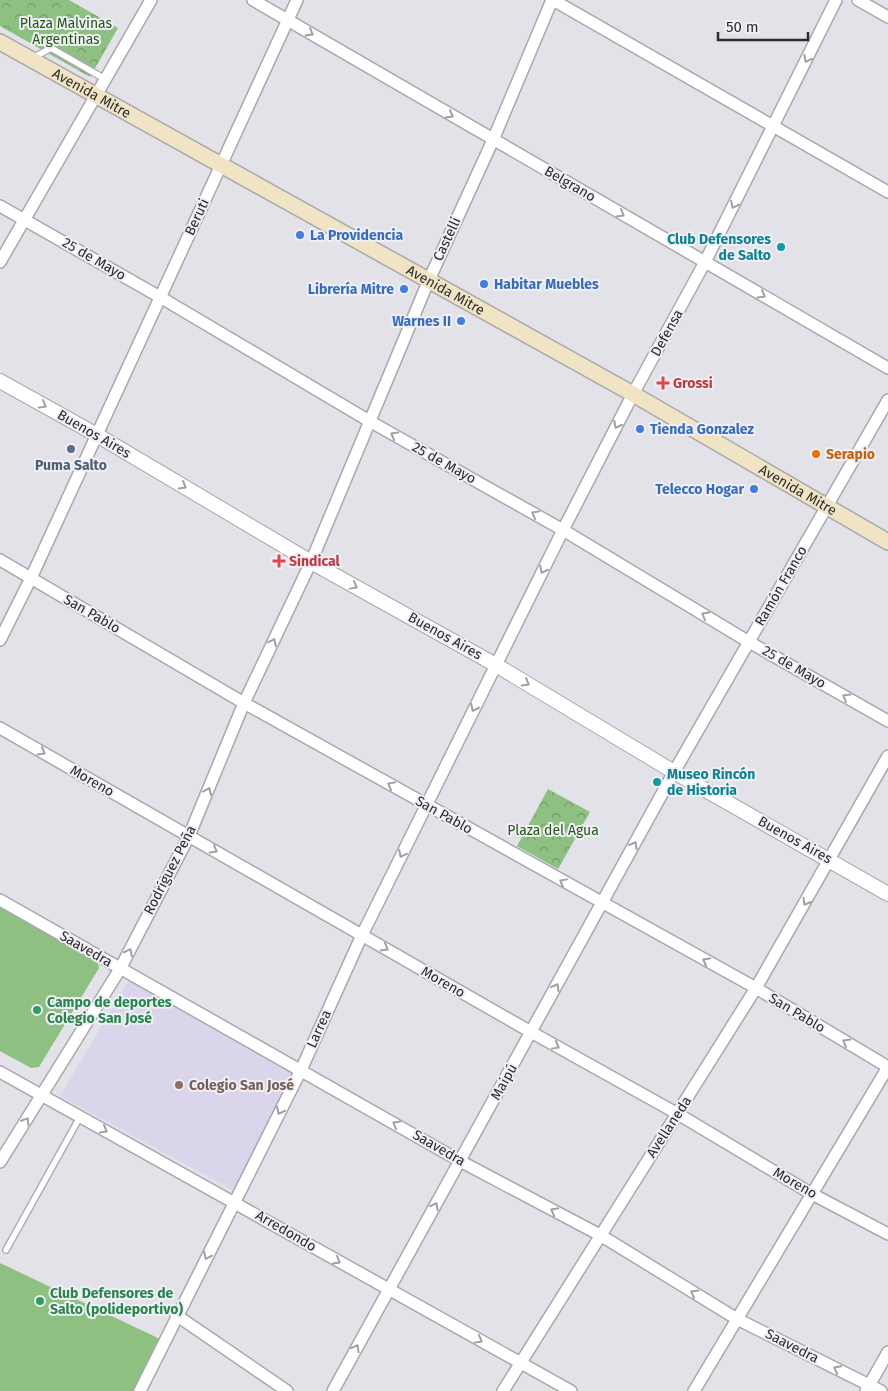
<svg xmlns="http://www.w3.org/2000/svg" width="888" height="1391" viewBox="0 0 888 1391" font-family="'Fira Sans',sans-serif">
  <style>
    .education { fill: #dbd5eb }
    .park { fill: url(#park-crowns) }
    .pitch { fill: #8ec082 }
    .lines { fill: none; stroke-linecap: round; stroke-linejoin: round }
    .service-casing { stroke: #a8a8ae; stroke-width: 8 }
    .minor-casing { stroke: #a8a8ae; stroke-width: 14 }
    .tertiary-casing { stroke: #a8a8ae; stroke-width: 16 }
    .secondary-casing { stroke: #a8a8ae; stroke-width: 18 }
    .service { stroke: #fff; stroke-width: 5.5 }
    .minor { stroke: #fff; stroke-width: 11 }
    .tertiary { stroke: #fff; stroke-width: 14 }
    .secondary { stroke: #f1e4c4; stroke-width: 15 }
    .oneway { stroke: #a0a0a1 }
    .shop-dot { fill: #3f7fe0; stroke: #efeff5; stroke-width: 2 }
    .culture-dot { fill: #0f9aa8; stroke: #efeff5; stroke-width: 2 }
    .health-dot { fill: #e0444e; stroke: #efeff5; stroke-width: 2 }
    .service-dot { fill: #5c6f8a; stroke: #efeff5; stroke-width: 2 }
    .food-dot { fill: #e8710a; stroke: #efeff5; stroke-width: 2 }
    .leisure-dot { fill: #2e9e5b; stroke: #efeff5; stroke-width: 2 }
    .education-dot { fill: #8d6e63; stroke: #efeff5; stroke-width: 2 }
    .labels { text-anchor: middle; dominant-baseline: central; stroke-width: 4; stroke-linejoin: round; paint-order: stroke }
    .park-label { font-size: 14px; fill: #225813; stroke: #efeff5 }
    .street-label { font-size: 14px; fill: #2b2c2e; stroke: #efeff5 }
    .shop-label { font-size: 14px; font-weight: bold; fill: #366cbe; stroke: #efeff5; text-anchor: start }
    .culture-label { font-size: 14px; font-weight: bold; fill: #0d838f; stroke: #efeff5; text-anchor: end }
    .health-label { font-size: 14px; font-weight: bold; fill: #be3a42; stroke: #efeff5; text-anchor: start }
    .food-label { font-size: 14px; font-weight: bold; fill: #c56008; stroke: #efeff5; text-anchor: start }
    .service-label { font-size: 14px; font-weight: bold; fill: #4e5e75; stroke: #efeff5 }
    .leisure-label { font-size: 14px; font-weight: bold; fill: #27864d; stroke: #efeff5; text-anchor: start }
    .education-label { font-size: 14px; font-weight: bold; fill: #785e54; stroke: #efeff5; text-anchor: start }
  </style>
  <defs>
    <pattern id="park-crowns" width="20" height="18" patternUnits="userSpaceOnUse" patternTransform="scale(1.25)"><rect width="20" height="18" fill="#8ec082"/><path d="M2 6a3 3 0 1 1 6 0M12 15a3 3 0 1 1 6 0" fill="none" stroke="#749c6b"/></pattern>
  </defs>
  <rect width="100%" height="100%" fill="#e2e2e8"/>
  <path class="education" d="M 129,980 L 296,1075 L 238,1193 L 60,1096 Z"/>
  <g class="park">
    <path d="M 0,0 L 69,0 L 118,28 L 90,77 L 0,26 Z"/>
    <path d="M 548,789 L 590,812 L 558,869 L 517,846 Z"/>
  </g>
  <g class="pitch">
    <path d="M 0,907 L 98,963 L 99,968 L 39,1067 L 31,1068 L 0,1051 Z"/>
    <path d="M 0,1263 L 160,1339 L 133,1391 L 0,1391 Z"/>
  </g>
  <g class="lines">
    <g class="service-casing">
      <g id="service">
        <path d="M 33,58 L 51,48 L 105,79"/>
        <path d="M 6,1250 L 80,1117"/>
      </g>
    </g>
    <g class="minor-casing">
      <g id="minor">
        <path d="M 253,0 L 888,368"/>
        <path d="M 553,0 L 888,192"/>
        <path d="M 858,0 L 888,17"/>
        <path d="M 0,206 L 160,297 L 371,422 L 563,530 L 749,642 L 888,721"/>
        <path d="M 0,262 L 151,0"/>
        <path d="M 0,560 L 244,703 L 756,988 L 888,1067 L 694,1391"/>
        <path d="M 0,640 L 31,578 L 297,0"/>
        <path d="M 0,728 L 531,1032 L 678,1114 L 812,1194 L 888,1234"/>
        <path d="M 0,900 L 460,1161 L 600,1235 L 737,1319 L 881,1391"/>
        <path d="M 0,1072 L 571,1391"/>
        <path d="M 0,1162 L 120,969 L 189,836 L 244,703 L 311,562 L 428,282 L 493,140 L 552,0"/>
        <path d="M 176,1315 L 287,1391"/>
        <path d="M 140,1391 L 301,1070 L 362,935 L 563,530 L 633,394 L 705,262 L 836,0"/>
        <path d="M 333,1391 L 674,772 L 888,400"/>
        <path d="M 503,1391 L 756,988 L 888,756"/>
        <path d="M 866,1391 L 888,1352"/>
      </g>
    </g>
    <g class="tertiary-casing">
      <path id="tertiary" d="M 0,381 L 97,435 L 311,562 L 496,665 L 674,772 L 888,894"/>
    </g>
    <g class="secondary-casing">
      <g id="secondary">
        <path id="s1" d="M 0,42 L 633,394 L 888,542"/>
      </g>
    </g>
    <use href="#service" class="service"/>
    <use href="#minor" class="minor"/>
    <use href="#tertiary" class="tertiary"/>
    <use href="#secondary" class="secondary"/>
  </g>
  <defs><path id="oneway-chevron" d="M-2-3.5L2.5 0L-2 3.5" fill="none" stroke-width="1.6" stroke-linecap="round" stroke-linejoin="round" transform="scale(1.25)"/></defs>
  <g class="oneway">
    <use href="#oneway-chevron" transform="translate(310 33) rotate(30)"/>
    <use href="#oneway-chevron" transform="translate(807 59) rotate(117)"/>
    <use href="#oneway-chevron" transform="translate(450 115) rotate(30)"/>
    <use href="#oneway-chevron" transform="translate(734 205) rotate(116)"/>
    <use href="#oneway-chevron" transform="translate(621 214) rotate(30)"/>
    <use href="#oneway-chevron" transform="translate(762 295) rotate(30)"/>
    <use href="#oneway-chevron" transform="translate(43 405) rotate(29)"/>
    <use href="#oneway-chevron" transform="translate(617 425) rotate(117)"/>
    <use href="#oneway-chevron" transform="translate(394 435) rotate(-151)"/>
    <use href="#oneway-chevron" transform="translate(183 486) rotate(31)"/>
    <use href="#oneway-chevron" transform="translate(535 514) rotate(-151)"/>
    <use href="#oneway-chevron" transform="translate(543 570) rotate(117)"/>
    <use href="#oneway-chevron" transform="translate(354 586) rotate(29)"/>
    <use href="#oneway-chevron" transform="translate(705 615) rotate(-149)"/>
    <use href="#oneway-chevron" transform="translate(273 642) rotate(-65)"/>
    <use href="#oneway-chevron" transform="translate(526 683) rotate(31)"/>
    <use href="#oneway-chevron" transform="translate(846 697) rotate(-150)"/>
    <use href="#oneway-chevron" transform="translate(474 708) rotate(117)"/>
    <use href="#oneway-chevron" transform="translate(42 752) rotate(30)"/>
    <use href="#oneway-chevron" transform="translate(391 785) rotate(-151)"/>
    <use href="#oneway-chevron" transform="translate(208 791) rotate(-67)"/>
    <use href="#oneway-chevron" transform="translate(634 845) rotate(-61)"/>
    <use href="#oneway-chevron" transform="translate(214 850) rotate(30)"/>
    <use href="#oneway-chevron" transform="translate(402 854) rotate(116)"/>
    <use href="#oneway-chevron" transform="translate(563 882) rotate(-151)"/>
    <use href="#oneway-chevron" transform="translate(806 902) rotate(120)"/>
    <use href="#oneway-chevron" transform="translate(385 948) rotate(30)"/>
    <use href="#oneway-chevron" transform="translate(129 952) rotate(-63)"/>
    <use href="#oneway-chevron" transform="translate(706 961) rotate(-151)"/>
    <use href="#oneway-chevron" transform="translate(556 987) rotate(-61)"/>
    <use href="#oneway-chevron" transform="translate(846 1042) rotate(-149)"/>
    <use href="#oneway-chevron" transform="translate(556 1046) rotate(29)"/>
    <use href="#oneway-chevron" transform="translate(280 1111) rotate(117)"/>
    <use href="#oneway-chevron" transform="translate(26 1121) rotate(-58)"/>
    <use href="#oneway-chevron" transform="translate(396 1124) rotate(-150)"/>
    <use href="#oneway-chevron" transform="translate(104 1130) rotate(29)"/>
    <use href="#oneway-chevron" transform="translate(435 1206) rotate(-61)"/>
    <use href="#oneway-chevron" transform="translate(554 1211) rotate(-152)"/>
    <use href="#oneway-chevron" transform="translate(207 1256) rotate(117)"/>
    <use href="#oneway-chevron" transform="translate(337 1261) rotate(30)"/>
    <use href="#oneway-chevron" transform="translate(694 1293) rotate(-149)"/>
    <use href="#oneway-chevron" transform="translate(479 1340) rotate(29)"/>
    <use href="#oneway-chevron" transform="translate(356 1348) rotate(-61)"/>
    <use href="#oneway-chevron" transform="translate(837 1369) rotate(-153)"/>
  </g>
  <g class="shop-dot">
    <circle cx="300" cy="235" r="5"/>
    <circle cx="484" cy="284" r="5"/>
    <circle cx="404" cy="289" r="5"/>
    <circle cx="461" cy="321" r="5"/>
    <circle cx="640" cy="429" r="5"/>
    <circle cx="754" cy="489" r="5"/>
  </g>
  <g class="culture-dot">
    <circle cx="781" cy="247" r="5"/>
    <circle cx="657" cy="782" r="5"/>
  </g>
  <g class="health-dot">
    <path d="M660.5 375.5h5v5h5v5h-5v5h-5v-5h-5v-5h5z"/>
    <path d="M276.5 553.5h5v5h5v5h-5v5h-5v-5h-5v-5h5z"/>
  </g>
  <circle class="service-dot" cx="71" cy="449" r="5"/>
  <circle class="food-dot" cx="816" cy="454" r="5"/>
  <g class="leisure-dot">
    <circle cx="37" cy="1010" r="5"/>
    <circle cx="40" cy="1301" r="5"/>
  </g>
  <circle class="education-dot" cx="179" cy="1085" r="5"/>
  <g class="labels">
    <g class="park-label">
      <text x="66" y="23">Plaza Malvinas<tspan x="66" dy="16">Argentinas</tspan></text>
      <text x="553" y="830">Plaza del Agua</text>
    </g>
    <g class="street-label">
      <text stroke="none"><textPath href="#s1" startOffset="105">Avenida Mitre</textPath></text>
      <text transform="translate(570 184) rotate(30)">Belgrano</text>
      <text transform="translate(197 217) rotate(-65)">Beruti</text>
      <text transform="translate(447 239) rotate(-65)">Castelli</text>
      <text transform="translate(94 259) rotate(30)">25 de Mayo</text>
      <text stroke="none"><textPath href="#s1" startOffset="510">Avenida Mitre</textPath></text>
      <text transform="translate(667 333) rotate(-61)">Defensa</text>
      <text transform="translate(94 434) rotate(30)">Buenos Aires</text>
      <text transform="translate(444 463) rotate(29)">25 de Mayo</text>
      <text stroke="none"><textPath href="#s1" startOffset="915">Avenida Mitre</textPath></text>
      <text transform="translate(781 586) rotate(-60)">Ramón Franco</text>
      <text transform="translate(92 614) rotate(30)">San Pablo</text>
      <text transform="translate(445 636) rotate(29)">Buenos Aires</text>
      <text transform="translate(794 667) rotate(30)">25 de Mayo</text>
      <text transform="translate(92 781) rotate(30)">Moreno</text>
      <text transform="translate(444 815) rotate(29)">San Pablo</text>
      <text transform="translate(795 840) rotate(29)">Buenos Aires</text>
      <text transform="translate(170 870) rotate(-63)">Rodríguez Peña</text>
      <text transform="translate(86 949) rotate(30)">Saavedra</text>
      <text transform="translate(443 982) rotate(30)">Moreno</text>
      <text transform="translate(797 1013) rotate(31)">San Pablo</text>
      <text transform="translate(319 1029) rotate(-66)">Larrea</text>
      <text transform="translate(504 1082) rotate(-61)">Maipú</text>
      <text transform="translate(669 1127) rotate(-57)">Avellaneda</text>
      <text transform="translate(439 1148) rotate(30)">Saavedra</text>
      <text transform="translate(795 1183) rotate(30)">Moreno</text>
      <text transform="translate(286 1231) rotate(30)">Arredondo</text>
      <text transform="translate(792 1346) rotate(27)">Saavedra</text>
    </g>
    <g class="shop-label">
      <text x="310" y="235">La Providencia</text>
      <text x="494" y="284">Habitar Muebles</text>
      <text x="394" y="289" text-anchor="end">Librería Mitre</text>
      <text x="451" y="321" text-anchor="end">Warnes II</text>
      <text x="650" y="429">Tienda Gonzalez</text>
      <text x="744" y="489" text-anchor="end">Telecco Hogar</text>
    </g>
    <g class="culture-label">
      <text x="771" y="239">Club Defensores<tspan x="771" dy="16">de Salto</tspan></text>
      <text x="667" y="774" text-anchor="start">Museo Rincón<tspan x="667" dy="16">de Historia</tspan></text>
    </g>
    <g class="health-label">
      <text x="673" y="383">Grossi</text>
      <text x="289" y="561">Sindical</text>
    </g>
    <g class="food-label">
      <text x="826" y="454">Serapio</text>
    </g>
    <g class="service-label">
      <text x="71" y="465">Puma Salto</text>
    </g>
    <g class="leisure-label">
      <text x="47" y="1002">Campo de deportes<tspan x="47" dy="16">Colegio San José</tspan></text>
      <text x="50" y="1293">Club Defensores de<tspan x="50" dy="16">Salto (polideportivo)</tspan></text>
    </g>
    <g class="education-label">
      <text x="189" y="1085">Colegio San José</text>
    </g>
  </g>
  <path d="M718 32v8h90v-8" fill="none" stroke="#2b2c2e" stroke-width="2.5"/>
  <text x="726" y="32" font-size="15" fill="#2b2c2e" stroke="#efeff5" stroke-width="4" paint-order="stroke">50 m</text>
</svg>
